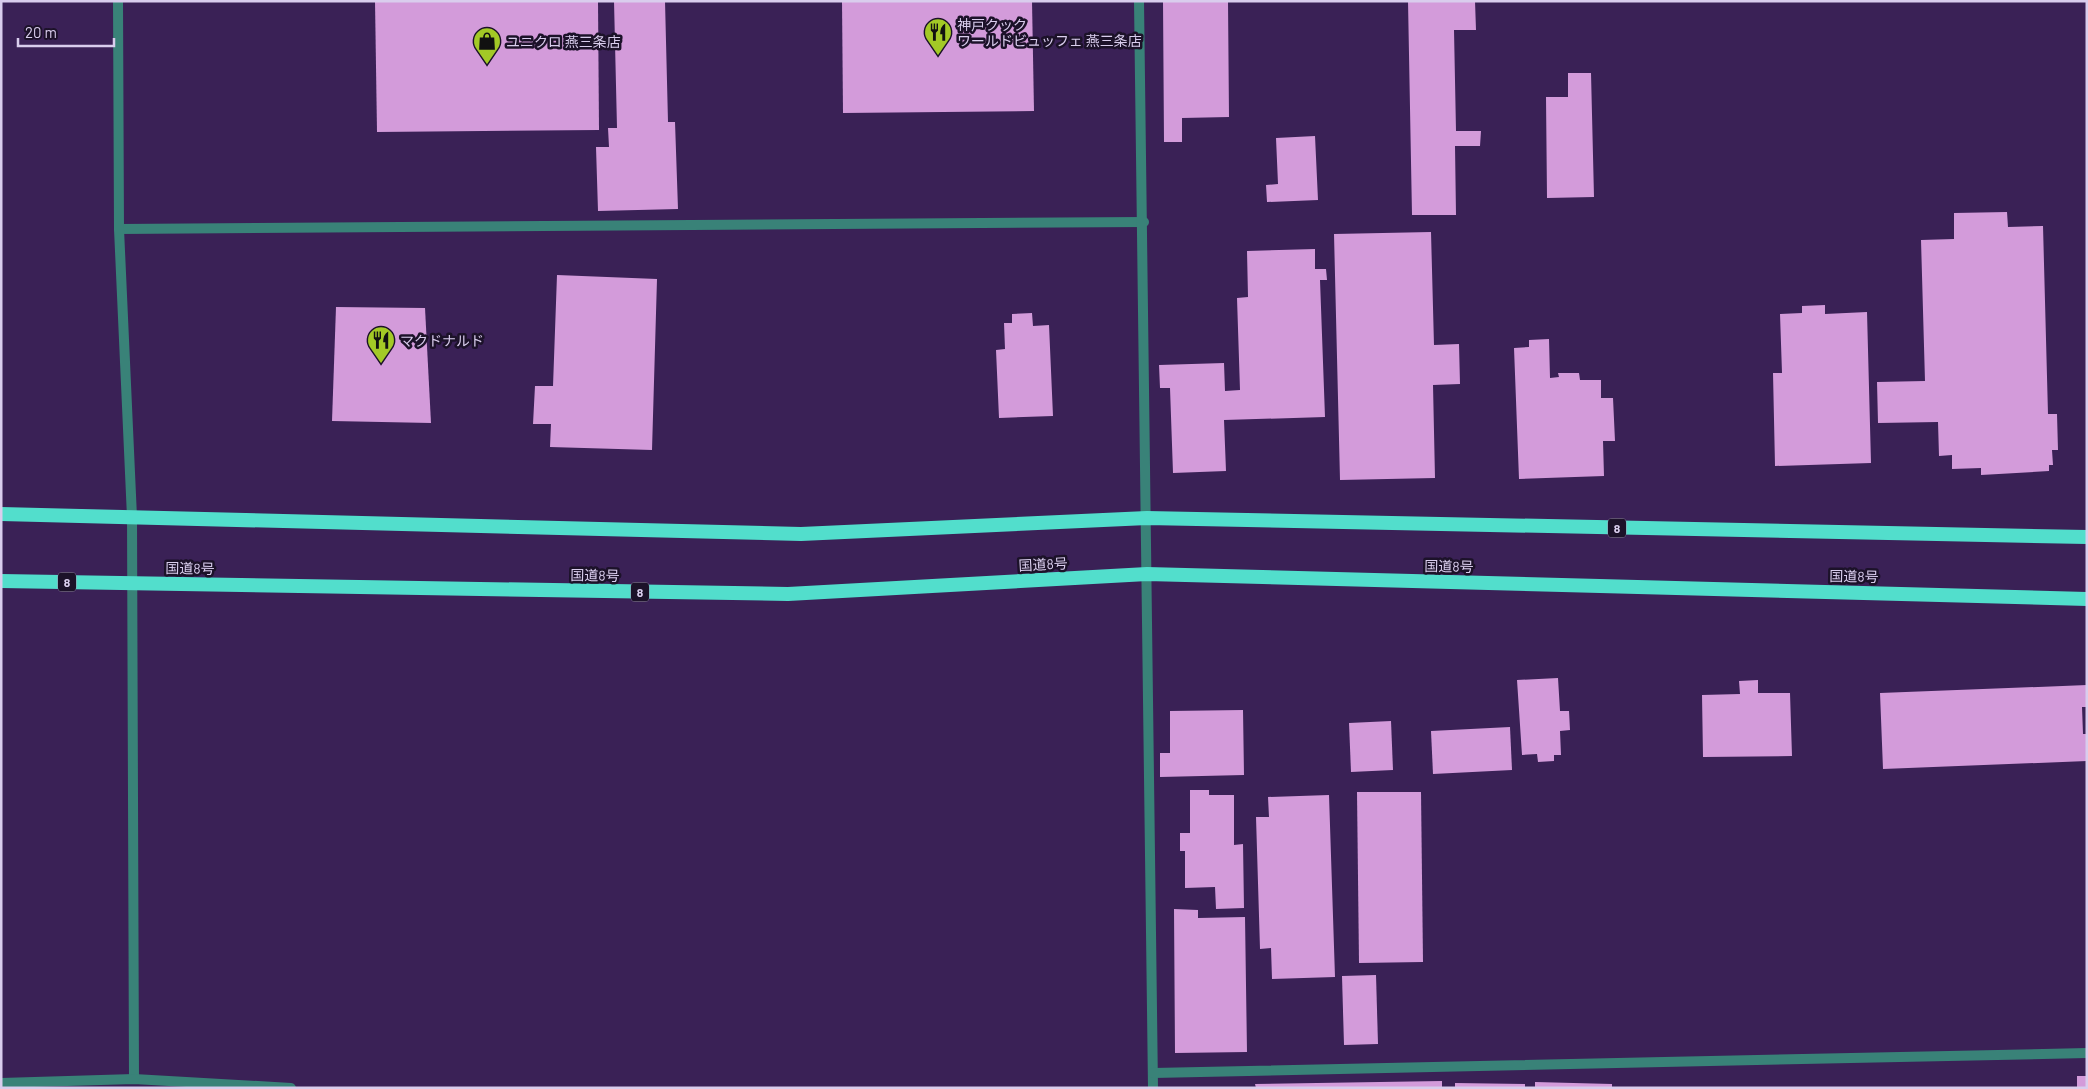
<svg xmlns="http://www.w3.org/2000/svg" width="2088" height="1089" viewBox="0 0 2088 1089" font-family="Barlow,'Noto Sans JP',sans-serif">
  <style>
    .building { fill: #d39bda }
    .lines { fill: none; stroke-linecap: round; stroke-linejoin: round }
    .service { stroke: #398278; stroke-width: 10 }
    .minor { stroke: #398278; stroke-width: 10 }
    .trunk { stroke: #52decc; stroke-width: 14 }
    .labels { text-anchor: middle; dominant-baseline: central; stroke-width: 5; stroke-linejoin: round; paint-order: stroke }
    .shield { fill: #1c1229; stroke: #a095b2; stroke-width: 1 }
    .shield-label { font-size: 12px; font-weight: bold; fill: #d9cded }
    .poi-label { font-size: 14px; fill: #d9cded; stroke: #1c1229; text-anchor: start }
    .street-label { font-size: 14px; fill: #d9cded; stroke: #1c1229 }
  </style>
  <rect width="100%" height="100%" fill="#3a2156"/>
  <g class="building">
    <path d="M 375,1 L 598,1 L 599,130 L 377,132 Z"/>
    <path d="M 614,1 L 665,1 L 668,122 L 675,122 L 678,209 L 598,211 L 596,147 L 609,147 L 608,128 L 617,128 Z"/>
    <path d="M 842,1 L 1032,1 L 1034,111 L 843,113 Z"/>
    <path d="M 1163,1 L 1228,1 L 1229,117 L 1182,118 L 1182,142 L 1164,142 Z"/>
    <path d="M 1408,1 L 1475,1 L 1476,30 L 1454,30 L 1456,131 L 1481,131 L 1480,146 L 1455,146 L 1456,215 L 1412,215 Z"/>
    <path d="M 1568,73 L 1591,73 L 1594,197 L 1547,198 L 1546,97 L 1568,97 Z"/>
    <path d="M 1315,136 L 1318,200 L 1267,202 L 1266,185 L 1278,184 L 1276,138 Z"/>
    <path d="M 2007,212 L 2008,227 L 2043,226 L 2048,414 L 2057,414 L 2058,450 L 2052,450 L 2053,465 L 2049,465 L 2049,471 L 1981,475 L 1981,468 L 1952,469 L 1952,455 L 1939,456 L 1938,422 L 1878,423 L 1877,382 L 1925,381 L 1921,240 L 1954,239 L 1954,213 Z"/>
    <path d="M 1431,232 L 1434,345 L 1459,344 L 1460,384 L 1433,385 L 1435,478 L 1340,480 L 1334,234 Z"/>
    <path d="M 1315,249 L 1315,269 L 1326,269 L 1327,280 L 1320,280 L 1325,417 L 1224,420 L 1226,471 L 1173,473 L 1170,388 L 1160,388 L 1159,365 L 1224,363 L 1225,391 L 1240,390 L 1237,298 L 1248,297 L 1247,251 Z"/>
    <path d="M 557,275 L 657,279 L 652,450 L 550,447 L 551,424 L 533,424 L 535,386 L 553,386 Z"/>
    <path d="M 1825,305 L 1825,314 L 1867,312 L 1871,463 L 1775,466 L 1773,373 L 1782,373 L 1780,314 L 1802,313 L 1802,306 Z"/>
    <path d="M 336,307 L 425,308 L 431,423 L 332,421 Z"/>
    <path d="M 1032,313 L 1033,326 L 1049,325 L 1053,416 L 999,418 L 996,350 L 1005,349 L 1004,323 L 1012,323 L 1012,314 Z"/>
    <path d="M 1549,339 L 1550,378 L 1559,377 L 1558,373 L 1579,373 L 1580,380 L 1601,380 L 1601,398 L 1613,398 L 1615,441 L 1603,441 L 1604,476 L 1519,479 L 1514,348 L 1529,347 L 1529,340 Z"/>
    <path d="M 1558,678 L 1560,711 L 1569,711 L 1570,730 L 1560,731 L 1561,755 L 1554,755 L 1554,761 L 1538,762 L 1537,754 L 1522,755 L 1517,680 Z"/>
    <path d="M 1758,680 L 1758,693 L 1790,693 L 1792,756 L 1703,757 L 1702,695 L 1740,694 L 1739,681 Z"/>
    <path d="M 2087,685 L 2087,707 L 2082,707 L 2083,734 L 2087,734 L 2087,761 L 1883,769 L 1880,693 Z"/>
    <path d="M 1243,710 L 1244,775 L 1160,777 L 1160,753 L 1170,753 L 1170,711 Z"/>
    <path d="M 1391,721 L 1393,770 L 1351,772 L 1349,723 Z"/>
    <path d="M 1510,727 L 1512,770 L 1433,774 L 1431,731 Z"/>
    <path d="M 1190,790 L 1209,790 L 1209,795 L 1234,795 L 1234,845 L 1243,844 L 1244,908 L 1216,909 L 1215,887 L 1185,888 L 1185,851 L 1180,851 L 1180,833 L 1190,833 Z"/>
    <path d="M 1357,792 L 1421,792 L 1423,962 L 1359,963 Z"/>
    <path d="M 1329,795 L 1335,977 L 1272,979 L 1271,948 L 1260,949 L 1256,817 L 1269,817 L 1268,797 Z"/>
    <path d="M 1174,909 L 1198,910 L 1198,918 L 1245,917 L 1247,1052 L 1175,1053 Z"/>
    <path d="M 1376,975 L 1378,1044 L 1344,1045 L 1342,976 Z"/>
    <rect x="2077" y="1076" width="10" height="12"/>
    <path d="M 1442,1081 L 1442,1088 L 1256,1088 L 1255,1084 Z"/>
    <path d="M 1535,1082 L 1612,1084 L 1612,1088 L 1535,1088 Z"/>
    <path d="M 1455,1083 L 1525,1084 L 1525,1088 L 1455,1088 Z"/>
  </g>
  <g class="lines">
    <path class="service" d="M 119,229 L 1144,222"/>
    <g class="minor">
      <path d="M 118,1 L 119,229 L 132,517 L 134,1079"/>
      <path d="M 1139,1 L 1153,1088"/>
      <path d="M 1153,1073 L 2087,1053"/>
      <path d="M 1,1083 L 134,1079 L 291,1088"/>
    </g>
    <g class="trunk">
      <path d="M 1,514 L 801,534 L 1147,518 L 2087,537"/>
      <path d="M 1,581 L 788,594 L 1147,574 L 2087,599"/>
    </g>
  </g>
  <defs>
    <g id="restaurant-pin" transform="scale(1.4375)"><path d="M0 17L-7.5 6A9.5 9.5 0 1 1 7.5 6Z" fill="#a3c926" stroke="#1c1229"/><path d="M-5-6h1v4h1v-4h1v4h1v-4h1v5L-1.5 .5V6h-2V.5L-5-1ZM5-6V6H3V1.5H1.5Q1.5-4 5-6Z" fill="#111"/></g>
    <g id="shop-pin" transform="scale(1.4375)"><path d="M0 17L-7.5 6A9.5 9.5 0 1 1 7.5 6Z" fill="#a3c926" stroke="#1c1229"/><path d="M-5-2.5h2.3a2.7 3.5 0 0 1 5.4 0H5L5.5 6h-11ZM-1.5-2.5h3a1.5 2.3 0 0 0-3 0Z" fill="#111"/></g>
  </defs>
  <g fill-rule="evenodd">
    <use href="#restaurant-pin" x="938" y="32"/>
    <use href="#shop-pin" x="487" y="41"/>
    <use href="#restaurant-pin" x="381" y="340"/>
  </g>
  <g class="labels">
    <g class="shield">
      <rect x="1608" y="518.5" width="18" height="19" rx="4"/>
      <rect x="58" y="572.5" width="18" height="19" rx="4"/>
      <rect x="631" y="582.5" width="18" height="19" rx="4"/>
    </g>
    <g class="shield-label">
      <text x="1617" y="528">8</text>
      <text x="67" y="582">8</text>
      <text x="640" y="592">8</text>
    </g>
    <g class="poi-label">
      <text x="957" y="24">神戸クック<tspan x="957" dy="16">ワールドビュッフェ 燕三条店</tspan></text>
      <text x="506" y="41">ユニクロ 燕三条店</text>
      <text x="400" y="340">マクドナルド</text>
    </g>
    <g class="street-label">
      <text transform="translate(1043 564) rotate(-3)">国道8号</text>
      <text transform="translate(1449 566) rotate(1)">国道8号</text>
      <text transform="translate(190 568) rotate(1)">国道8号</text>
      <text transform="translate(595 575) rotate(1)">国道8号</text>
      <text transform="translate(1854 576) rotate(1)">国道8号</text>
    </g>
  </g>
  <rect width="2088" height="1089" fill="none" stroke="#d9cded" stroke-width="5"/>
  <path d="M18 38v8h96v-8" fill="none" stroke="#d9cded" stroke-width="2.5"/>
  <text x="25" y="38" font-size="15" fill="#d9cded" stroke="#1c1229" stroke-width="4" paint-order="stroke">20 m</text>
</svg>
